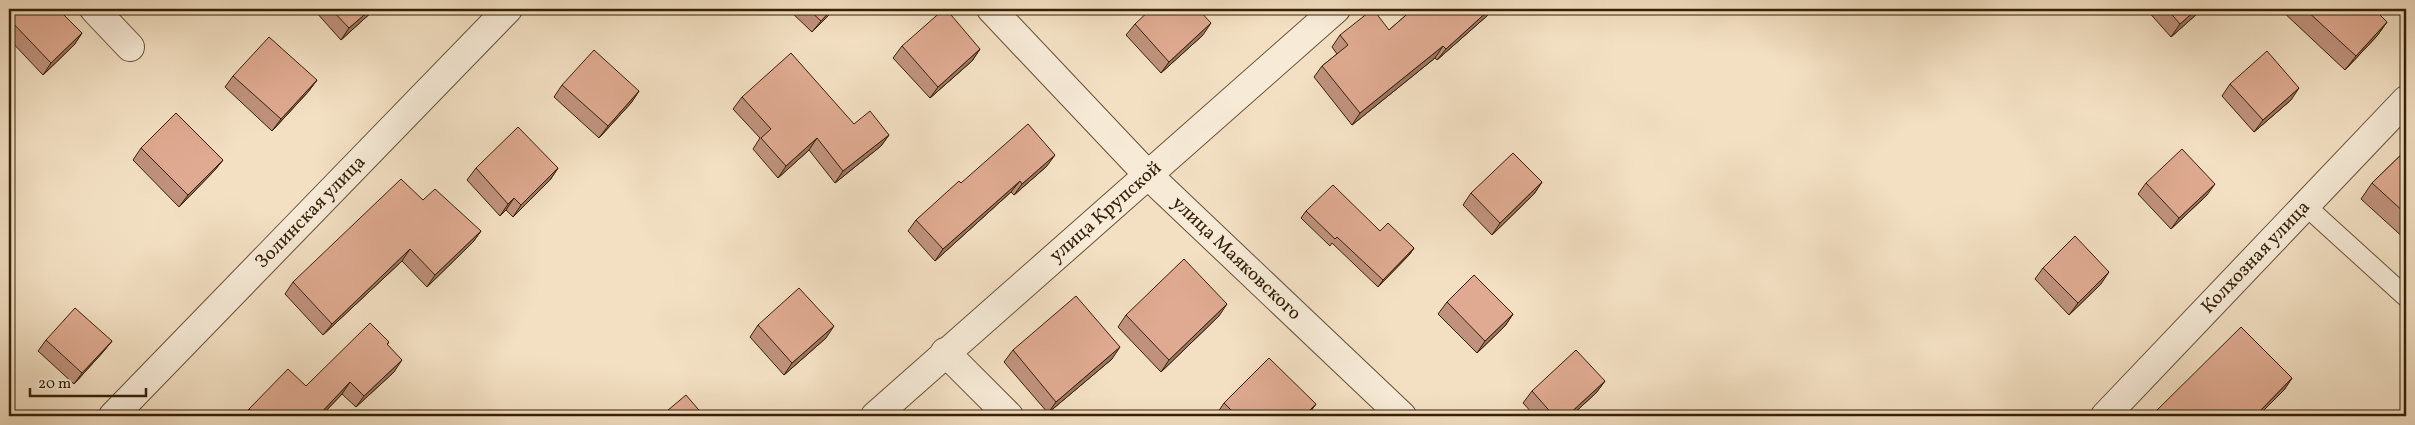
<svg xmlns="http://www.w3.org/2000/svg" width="2415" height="425" viewBox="0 0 2415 425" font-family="Vollkorn,serif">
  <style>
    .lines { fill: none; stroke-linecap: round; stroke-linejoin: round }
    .lane-casing { stroke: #665036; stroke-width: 21 }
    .street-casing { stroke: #665036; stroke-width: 30 }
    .lane { stroke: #f7ebd8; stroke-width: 19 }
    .street { stroke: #f7ebd8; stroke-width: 28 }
    .wall { fill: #c0927d; stroke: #372007 }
    .shaded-wall { fill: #9c7766; stroke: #372007 }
    .building { fill: #dfaa91; stroke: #372007 }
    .labels { text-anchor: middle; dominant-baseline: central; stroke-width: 5; stroke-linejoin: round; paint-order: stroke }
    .street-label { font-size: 19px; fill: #372007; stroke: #f7ebd8 }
  </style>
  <rect width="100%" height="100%" fill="#f3e0c3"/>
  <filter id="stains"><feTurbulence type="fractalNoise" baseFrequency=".004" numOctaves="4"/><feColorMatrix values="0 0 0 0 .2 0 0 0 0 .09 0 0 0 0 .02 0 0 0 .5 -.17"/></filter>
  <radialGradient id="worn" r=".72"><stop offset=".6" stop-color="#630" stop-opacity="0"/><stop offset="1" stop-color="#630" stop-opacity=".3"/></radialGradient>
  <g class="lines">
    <g class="lane-casing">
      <path id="lane" d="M 2307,207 L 2406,297"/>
    </g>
    <g class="street-casing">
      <g id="street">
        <path d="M 94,9 L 130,47"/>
        <path id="s1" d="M 991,9 L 1148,175 L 1402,416"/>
        <path d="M 945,352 L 1009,416"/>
        <path id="s2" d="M 113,416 L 508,9"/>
        <path id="s3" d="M 875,416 L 1336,9"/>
        <path id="s4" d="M 2105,416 L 2406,100"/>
      </g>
    </g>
    <use href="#lane" class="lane"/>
    <use href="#street" class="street"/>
  </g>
  <g class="wall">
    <path d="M 9,9 L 82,33 L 74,45 L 43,75 L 9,39 Z"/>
    <path d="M 317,9 L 375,9 L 341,40 L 315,11 Z"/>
    <path d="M 788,9 L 835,9 L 812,32 Z"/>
    <path d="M 1413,9 L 1493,9 L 1488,15 L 1437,60 L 1435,58 L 1352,125 L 1314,77 L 1322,66 L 1337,54 L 1332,47 L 1340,35 L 1389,30 Z"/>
    <path d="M 2146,9 L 2201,9 L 2198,13 L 2171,37 Z"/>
    <path d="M 2280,9 L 2374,9 L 2387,22 L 2377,36 L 2345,70 Z"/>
    <path d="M 1135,24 L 1203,35 L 1161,73 L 1126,35 Z"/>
    <path d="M 902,46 L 980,49 L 972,61 L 930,98 L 893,58 Z"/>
    <path d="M 233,76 L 317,80 L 308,92 L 272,131 L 225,87 Z"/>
    <path d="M 2230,84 L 2291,100 L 2254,132 L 2222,96 Z"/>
    <path d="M 562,85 L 639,91 L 631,103 L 599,138 L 554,97 Z"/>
    <path d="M 742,97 L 854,124 L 889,135 L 881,146 L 835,183 L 809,150 L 778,178 L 753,149 L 760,138 L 733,109 Z"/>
    <path d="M 141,148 L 223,160 L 214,171 L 179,207 L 133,160 Z"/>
    <path d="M 2406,150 L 2406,240 L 2361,199 L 2372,183 Z"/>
    <path d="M 1047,166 L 1014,195 L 1011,192 L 935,261 L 908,231 L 916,220 L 961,183 Z"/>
    <path d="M 476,168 L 558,168 L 550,180 L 513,217 L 506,210 L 500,216 L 467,180 Z"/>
    <path d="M 1542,182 L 1534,194 L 1492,235 L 1463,205 L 1471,193 Z"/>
    <path d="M 2146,183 L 2207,195 L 2171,229 L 2138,194 Z"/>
    <path d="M 423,200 L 481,231 L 473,242 L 427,287 L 402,261 L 323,335 L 285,294 L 293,282 Z"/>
    <path d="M 1306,211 L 1380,231 L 1414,248 L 1409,255 L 1378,287 L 1332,243 L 1330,246 L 1301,218 Z"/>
    <path d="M 2043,268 L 2101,284 L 2069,315 L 2035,279 Z"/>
    <path d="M 1447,302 L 1513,314 L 1505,326 L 1477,353 L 1438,314 Z"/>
    <path d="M 1126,315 L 1219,316 L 1161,372 L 1118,327 Z"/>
    <path d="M 758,325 L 826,338 L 784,375 L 750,337 Z"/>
    <path d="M 46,340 L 112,341 L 103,352 L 74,384 L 38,351 Z"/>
    <path d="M 389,342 L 387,345 L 394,372 L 356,407 L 342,394 L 321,416 L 244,416 L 249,409 L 306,386 Z"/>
    <path d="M 1013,350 L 1112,359 L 1048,413 L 1004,362 Z"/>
    <path d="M 2292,378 L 2284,390 L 2258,416 L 2151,416 Z"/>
    <path d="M 1605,381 L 1596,393 L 1571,416 L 1535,416 L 1523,403 L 1532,391 Z"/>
    <path d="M 1224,403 L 1316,404 L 1307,416 L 1217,416 L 1216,415 Z"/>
  </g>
  <g class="shaded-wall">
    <path d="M 371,9 L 375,9 L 341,40 L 349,28 Z"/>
    <path d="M 832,9 L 835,9 L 812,32 L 821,21 Z"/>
    <path d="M 1490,9 L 1493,9 L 1488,15 L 1437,60 L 1446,49 Z"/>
    <path d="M 2197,9 L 2201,9 L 2198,13 L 2171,37 L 2180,24 Z"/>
    <path d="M 2387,22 L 2377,36 L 2345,70 L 2356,56 Z"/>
    <path d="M 1211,23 L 1203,35 L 1161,73 L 1169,62 Z"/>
    <path d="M 82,33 L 74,45 L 43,75 L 51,63 Z"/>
    <path d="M 1443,46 L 1435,58 L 1352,125 L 1360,113 Z"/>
    <path d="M 980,49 L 972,61 L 930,98 L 938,87 Z"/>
    <path d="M 317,80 L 308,92 L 272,131 L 281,119 Z"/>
    <path d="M 2299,88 L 2291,100 L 2254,132 L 2263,120 Z"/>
    <path d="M 639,91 L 631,103 L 599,138 L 608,126 Z"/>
    <path d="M 889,135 L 881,146 L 835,183 L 843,171 Z"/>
    <path d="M 817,138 L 809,150 L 778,178 L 786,166 Z"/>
    <path d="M 1055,155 L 1047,166 L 1014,195 L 1022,184 Z"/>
    <path d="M 223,160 L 214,171 L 179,207 L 188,195 Z"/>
    <path d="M 558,168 L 550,180 L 513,217 L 521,205 Z"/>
    <path d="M 1020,181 L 1011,192 L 935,261 L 943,249 Z"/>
    <path d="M 1542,182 L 1534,194 L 1492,235 L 1500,223 Z"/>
    <path d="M 2215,184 L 2207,195 L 2171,229 L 2179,218 Z"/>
    <path d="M 514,198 L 506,210 L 500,216 L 508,204 Z"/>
    <path d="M 481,231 L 473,242 L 427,287 L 435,275 Z"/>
    <path d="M 1414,248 L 1409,255 L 1378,287 L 1383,280 Z"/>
    <path d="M 410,249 L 402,261 L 323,335 L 332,324 Z"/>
    <path d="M 2109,272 L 2101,284 L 2069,315 L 2078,303 Z"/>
    <path d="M 1227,304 L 1219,316 L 1161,372 L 1169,360 Z"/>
    <path d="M 1513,314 L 1505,326 L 1477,353 L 1485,341 Z"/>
    <path d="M 834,326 L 826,338 L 784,375 L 792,363 Z"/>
    <path d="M 112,341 L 103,352 L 74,384 L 82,373 Z"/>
    <path d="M 1120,347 L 1112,359 L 1048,413 L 1056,402 Z"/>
    <path d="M 402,360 L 394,372 L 356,407 L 364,396 Z"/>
    <path d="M 2292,378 L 2284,390 L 2258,416 L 2255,416 Z"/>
    <path d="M 1605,381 L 1596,393 L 1571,416 L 1567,416 Z"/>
    <path d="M 350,382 L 342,394 L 321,416 L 318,416 Z"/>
    <path d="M 1316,404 L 1307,416 L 1304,416 Z"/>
  </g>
  <g class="building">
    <path d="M 9,9 L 58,9 L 82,33 L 51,63 L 9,19 Z"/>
    <path d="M 331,9 L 371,9 L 349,28 Z"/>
    <path d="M 808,9 L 832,9 L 821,21 Z"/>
    <path d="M 944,9 L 946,9 L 980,49 L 938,87 L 902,46 Z"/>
    <path d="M 1151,9 L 1198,9 L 1211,23 L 1169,62 L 1135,24 Z"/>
    <path d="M 1373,9 L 1389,30 L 1413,9 L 1490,9 L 1446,49 L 1443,46 L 1360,113 L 1322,66 L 1348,45 L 1340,35 Z"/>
    <path d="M 2167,9 L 2197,9 L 2180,24 Z"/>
    <path d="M 2305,9 L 2374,9 L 2387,22 L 2356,56 Z"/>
    <path d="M 269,37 L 317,80 L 281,119 L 233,76 Z"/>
    <path d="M 594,50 L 639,91 L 608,126 L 562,85 Z"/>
    <path d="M 2267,51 L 2299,88 L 2263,120 L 2230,84 Z"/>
    <path d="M 791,53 L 854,124 L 870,111 L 889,135 L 843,171 L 817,138 L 786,166 L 761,138 L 771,129 L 742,97 Z"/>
    <path d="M 176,113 L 223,160 L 188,195 L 141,148 Z"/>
    <path d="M 1028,124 L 1055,155 L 1022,184 L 1020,181 L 943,249 L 916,220 L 959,181 L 961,183 Z"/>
    <path d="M 518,127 L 558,168 L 521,205 L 514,198 L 508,204 L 476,168 Z"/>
    <path d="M 2182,149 L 2215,184 L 2179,218 L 2146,183 Z"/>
    <path d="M 2406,150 L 2406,214 L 2372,183 Z"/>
    <path d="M 1513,153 L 1542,182 L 1500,223 L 1471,193 Z"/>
    <path d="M 401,179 L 423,200 L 435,189 L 481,231 L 435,275 L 410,249 L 332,324 L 293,282 Z"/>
    <path d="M 1333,185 L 1380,231 L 1388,223 L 1414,248 L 1383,280 L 1337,237 L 1335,239 L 1306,211 Z"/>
    <path d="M 2075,236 L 2109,272 L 2078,303 L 2043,268 Z"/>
    <path d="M 1184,259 L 1227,304 L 1169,360 L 1126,315 Z"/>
    <path d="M 1474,275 L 1513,314 L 1485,341 L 1447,302 Z"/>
    <path d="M 799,288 L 834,326 L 792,363 L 758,325 Z"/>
    <path d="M 1076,296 L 1120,347 L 1056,402 L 1013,350 Z"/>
    <path d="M 75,308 L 112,341 L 82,373 L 46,340 Z"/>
    <path d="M 370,323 L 389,342 L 387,344 L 402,360 L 364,396 L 350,382 L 318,416 L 257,416 L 249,409 L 288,369 L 306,386 Z"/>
    <path d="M 2241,327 L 2292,378 L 2257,414 L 2254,412 L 2250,416 L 2151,416 Z"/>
    <path d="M 1576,350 L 1605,381 L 1567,416 L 1554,416 L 1532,391 Z"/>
    <path d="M 1269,358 L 1316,404 L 1304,416 L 1237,416 L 1224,403 Z"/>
    <path d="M 686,395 L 704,416 L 661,416 Z"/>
  </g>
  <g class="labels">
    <g class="street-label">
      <text stroke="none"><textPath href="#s2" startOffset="284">Золинская улица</textPath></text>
      <text stroke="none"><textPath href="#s3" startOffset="308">улица Крупской</textPath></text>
      <text stroke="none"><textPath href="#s1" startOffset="350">улица Маяковского</textPath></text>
      <text stroke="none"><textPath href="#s4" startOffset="219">Колхозная улица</textPath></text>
    </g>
  </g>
  <rect width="2415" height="425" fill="none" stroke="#f3e0c3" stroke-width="30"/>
  <rect x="10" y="10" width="2395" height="405" fill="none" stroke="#372007" stroke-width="2.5"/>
  <rect x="15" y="15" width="2385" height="395" fill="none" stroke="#372007"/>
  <path d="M30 388v8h116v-8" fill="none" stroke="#372007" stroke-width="2.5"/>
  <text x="38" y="388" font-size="15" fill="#372007" stroke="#f7ebd8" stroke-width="4" paint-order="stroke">20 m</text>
  <rect width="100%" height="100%" filter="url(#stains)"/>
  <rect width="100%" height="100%" fill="url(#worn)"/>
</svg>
